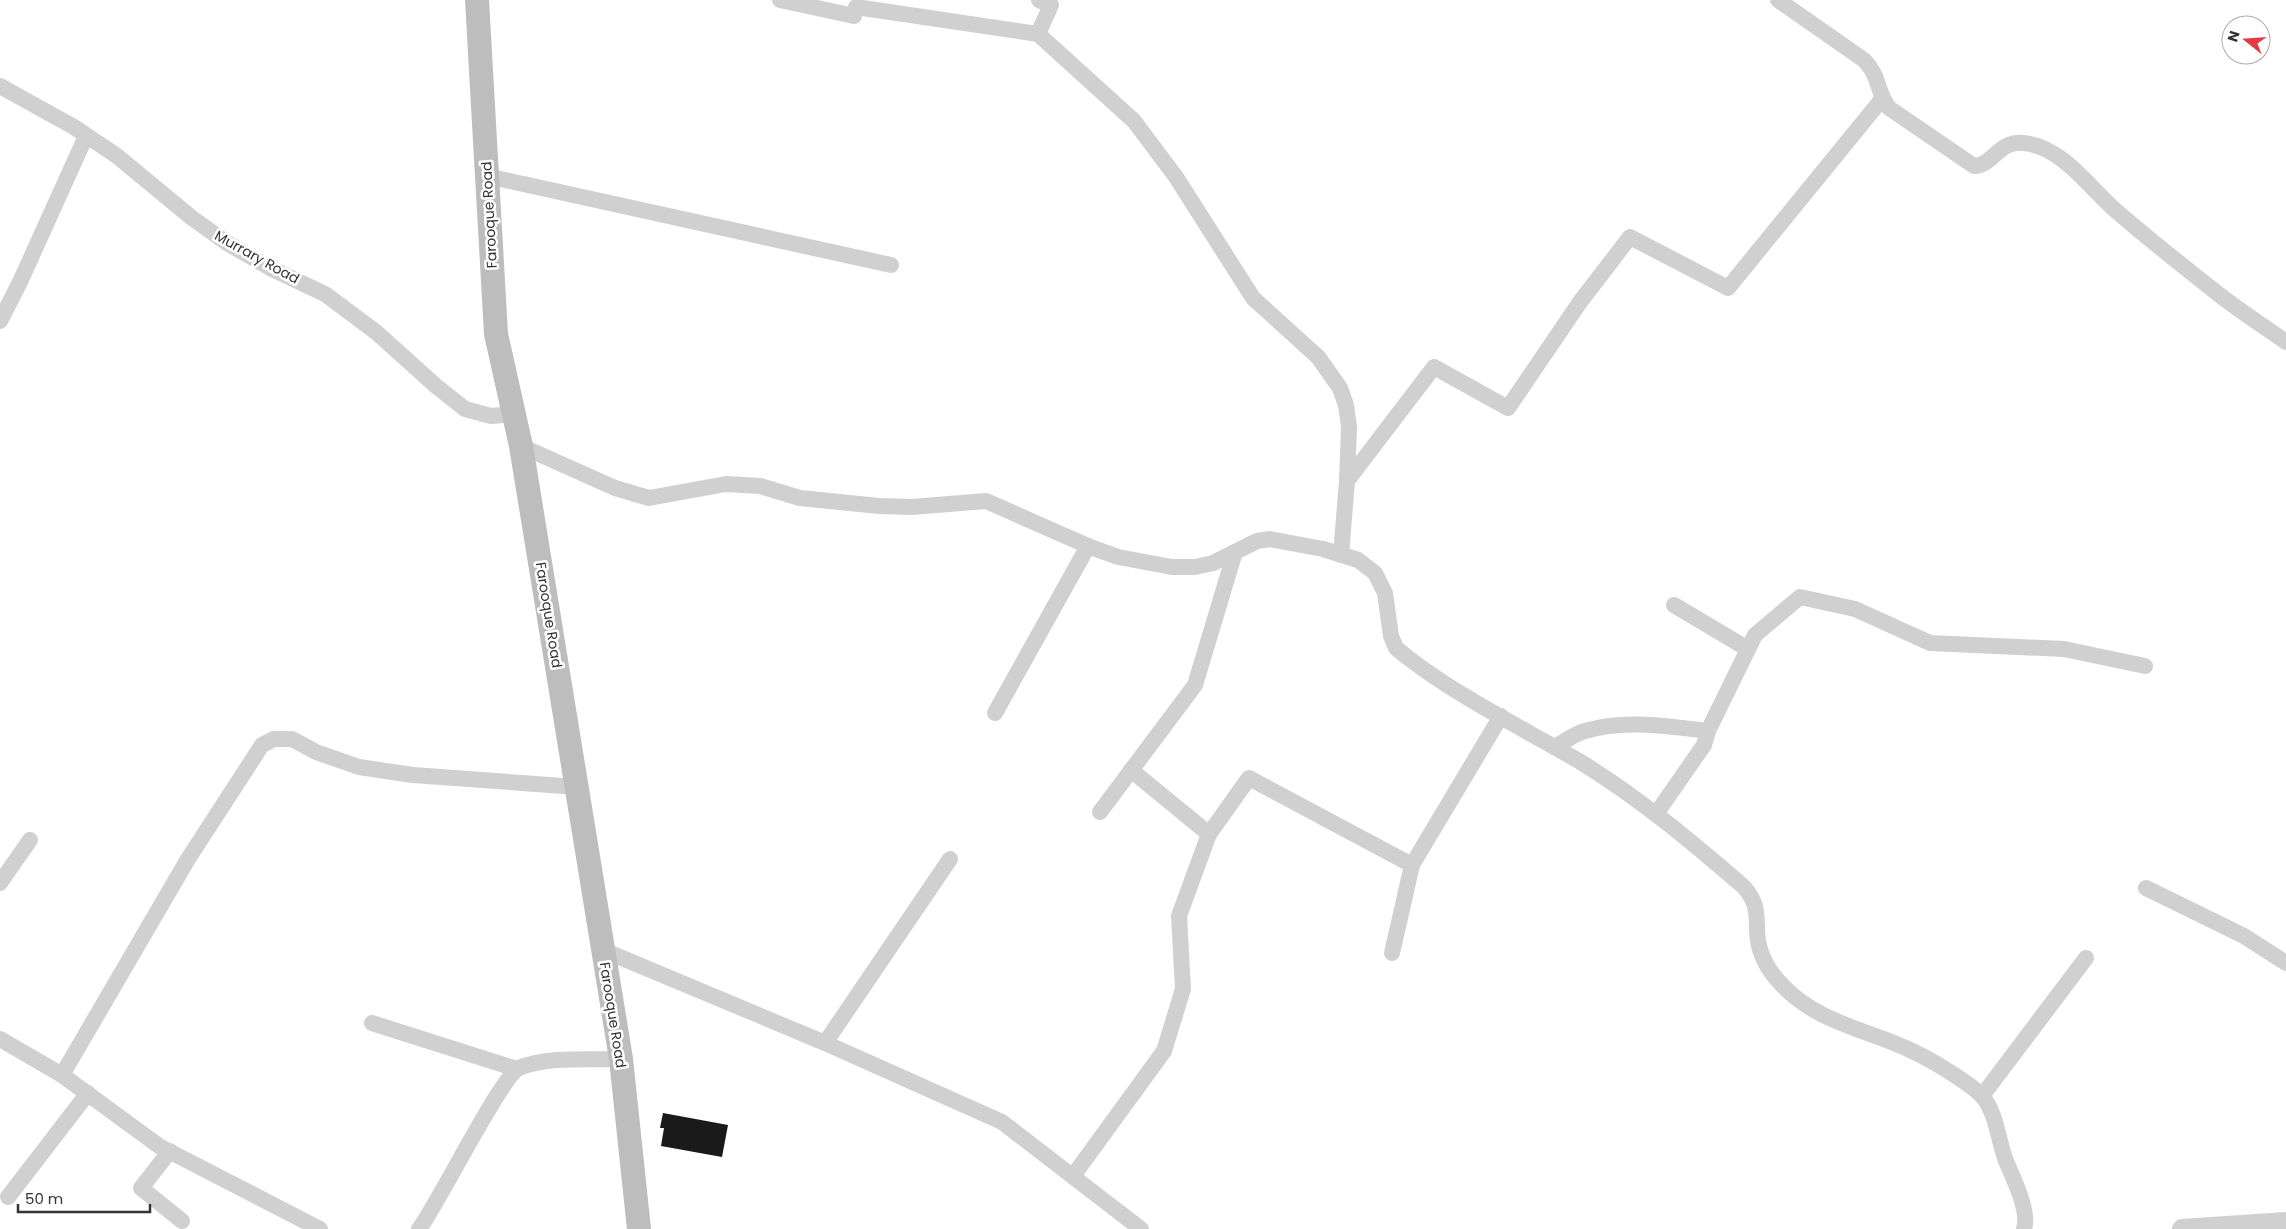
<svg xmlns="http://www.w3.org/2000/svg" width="2286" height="1229" viewBox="0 0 2286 1229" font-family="Poppins,sans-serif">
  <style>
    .building { fill: #1a1a1a }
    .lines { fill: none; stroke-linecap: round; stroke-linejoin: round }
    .minor { stroke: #d0d0d0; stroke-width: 16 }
    .tertiary { stroke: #d0d0d0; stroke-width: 20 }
    .secondary { stroke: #bdbdbd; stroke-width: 24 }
    .labels { text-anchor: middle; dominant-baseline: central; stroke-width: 5; stroke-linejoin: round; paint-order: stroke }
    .street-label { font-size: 14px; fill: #333; stroke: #fff }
  </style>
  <rect width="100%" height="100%" fill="#fff"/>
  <path class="building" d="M 663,1113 L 728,1125 L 722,1157 L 661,1146 L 664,1128 L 660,1128 Z"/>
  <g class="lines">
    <g class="minor">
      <path d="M 780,0 L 854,16"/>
      <path d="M 1778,0 L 1864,60 C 1880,76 1876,91 1889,108 L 1974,166 C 1994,165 1998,140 2024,143 C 2062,147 2088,186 2114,209 C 2146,237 2179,263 2212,289 C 2235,308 2261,324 2286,342"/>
      <path d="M 856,7 L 1038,34 L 1134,121 L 1176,177 L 1253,298 L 1318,357 L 1340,388 L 1346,405 L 1349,427 L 1347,481 L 1341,555"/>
      <path d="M 1038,34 L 1051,5 L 1039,0"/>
      <path d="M 0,86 L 74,127 L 117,156 L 192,218 L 227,243 L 272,269 L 325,294 L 376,332 L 436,386 L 465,409 L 491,416 L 514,414"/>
      <path d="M 487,176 L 891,265"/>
      <path d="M 0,321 L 20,282 L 86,136"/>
      <path d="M 521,446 L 615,488 L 649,498 L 726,484 L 760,486 L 800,498 L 879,506 L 912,507 L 986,501 L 1088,546 L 1118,557 L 1172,567 L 1195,567 L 1213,563 L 1257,541 L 1270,539 L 1323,549 L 1358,560 L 1375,573 L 1385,593 L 1391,636 L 1396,648 L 1407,657 C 1460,698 1521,727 1579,761 C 1638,797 1692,842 1744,887 C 1756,901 1757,911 1757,929 C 1757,951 1768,971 1783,986 C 1811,1016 1852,1027 1889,1041 C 1913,1050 1935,1062 1956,1076 C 1965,1082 1976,1089 1983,1097 C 1997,1115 1998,1140 2006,1161 C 2013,1178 2030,1211 2024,1229"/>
      <path d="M 1347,481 L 1434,367 L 1508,408 L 1580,302 L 1630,237 L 1728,288 L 1882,99"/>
      <path d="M 1674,605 L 1748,649"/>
      <path d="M 995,713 L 1088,546"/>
      <path d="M 1554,747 C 1564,742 1574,734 1585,731 C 1624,719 1667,726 1708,731"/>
      <path d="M 1100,812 L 1195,685 L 1235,552"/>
      <path d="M 1656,814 L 1704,745 L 1708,731 L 1755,635 L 1800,597 L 1855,609 L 1930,643 L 2064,649 L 2145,666"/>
      <path d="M 1209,834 L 1249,778 L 1412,865"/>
      <path d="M 0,883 L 30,840"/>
      <path d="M 2146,888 L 2244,936 L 2286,963"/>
      <path d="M 603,950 L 825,1043 L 1002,1122 L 1141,1229"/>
      <path d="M 1392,953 L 1412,865 L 1501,716"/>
      <path d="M 372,1023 L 517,1069"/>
      <path d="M 0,1039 L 62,1075 L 159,1146 L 320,1229"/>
      <path d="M 825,1043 L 950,859"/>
      <path d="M 62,1075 L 188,859 L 262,745 L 274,739 L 292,739 L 316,752 L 359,767 L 413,775 L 577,787"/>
      <path d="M 1982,1096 L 2086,958"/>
      <path d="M 170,1151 L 141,1188 L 182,1221"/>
      <path d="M 1073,1176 L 1164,1051 L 1183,989 L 1179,916 L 1209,834 L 1131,770"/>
      <path d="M 8,1197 L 88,1093"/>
      <path d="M 419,1229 C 438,1204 502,1075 519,1068 C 549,1056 589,1060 621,1059"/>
    </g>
    <path class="tertiary" d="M 2182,1229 L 2286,1222"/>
    <path class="secondary" d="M 477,0 L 496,334 L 521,446 L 621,1059 L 639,1229"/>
  </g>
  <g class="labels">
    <g class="street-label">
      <text transform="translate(489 215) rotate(-93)">Farooque Road</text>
      <text transform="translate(257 257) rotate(29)">Murrary Road</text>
      <text transform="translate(549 615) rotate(81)">Farooque Road</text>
      <text transform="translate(613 1015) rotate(81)">Farooque Road</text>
    </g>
  </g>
  <g transform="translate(2246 40) rotate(287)"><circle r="24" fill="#ffffff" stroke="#adadad"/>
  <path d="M0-4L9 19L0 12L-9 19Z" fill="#e63946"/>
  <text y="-8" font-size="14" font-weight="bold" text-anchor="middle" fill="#333333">N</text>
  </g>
  <path d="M18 1204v8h132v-8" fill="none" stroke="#333333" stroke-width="2.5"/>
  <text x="25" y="1204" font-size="15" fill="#333333" stroke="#ffffff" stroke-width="4" paint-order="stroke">50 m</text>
</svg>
